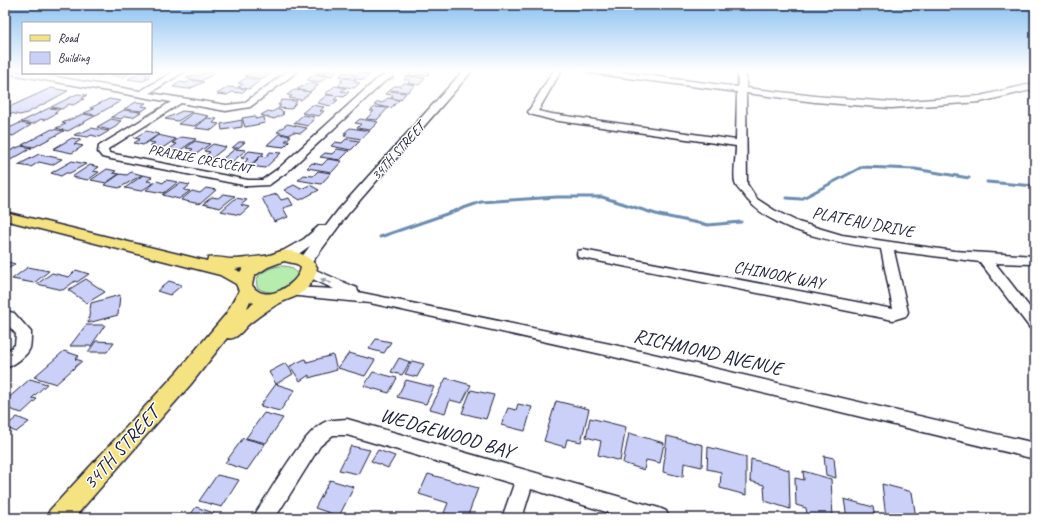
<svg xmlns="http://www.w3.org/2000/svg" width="1040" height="523" viewBox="0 0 1040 523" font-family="Caveat,sans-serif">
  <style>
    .green { fill: #b6edaf; stroke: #6c8875 }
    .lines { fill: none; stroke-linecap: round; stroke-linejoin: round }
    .stream { stroke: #6c8caf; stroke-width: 3 }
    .building { fill: #cbd0f8; stroke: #22223b }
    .minor-casing { stroke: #22223b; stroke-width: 3 }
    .major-casing { stroke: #22223b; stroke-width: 3 }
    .minor { fill: #fff; fill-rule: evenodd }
    .major { fill: #f5e381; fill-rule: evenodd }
    .oneway { fill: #9c9ca7 }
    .labels { text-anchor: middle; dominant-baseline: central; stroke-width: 3; stroke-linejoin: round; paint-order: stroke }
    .far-street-label { font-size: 14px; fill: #22223b; stroke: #fff }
    .street-label { font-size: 17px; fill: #22223b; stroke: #fff }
    .near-street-label { font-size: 20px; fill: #22223b; stroke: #fff }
  </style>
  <rect width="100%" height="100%" fill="#fff"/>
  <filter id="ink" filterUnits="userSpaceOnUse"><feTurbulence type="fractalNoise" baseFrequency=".025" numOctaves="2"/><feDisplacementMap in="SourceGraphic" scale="8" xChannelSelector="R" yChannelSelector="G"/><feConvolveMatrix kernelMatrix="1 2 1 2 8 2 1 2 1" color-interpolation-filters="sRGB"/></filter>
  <g filter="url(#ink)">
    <path class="green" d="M 279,266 C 287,266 293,266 297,274 C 295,290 271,297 258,288 C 251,275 269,268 279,266 Z"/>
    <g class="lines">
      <g class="stream">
        <path d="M 987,182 L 1035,186"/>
        <path d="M 787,198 L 801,199 L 862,167 L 915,169 L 969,178"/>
        <path d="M 380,237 L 481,202 L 557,197 L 602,197 L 659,215 L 708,225 L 741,222"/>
      </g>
    </g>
    <g class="building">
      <path d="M 253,71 L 264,71 L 273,72 L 261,79 L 245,76 Z"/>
      <path d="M 319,71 L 338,71 L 332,76 L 316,73 Z"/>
      <path d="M 414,71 L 429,71 L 428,75 L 410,76 L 411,72 Z"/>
      <path d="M 206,72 L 215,73 L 201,81 L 186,78 L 193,75 L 197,76 Z"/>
      <path d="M 344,72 L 355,74 L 349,78 L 339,76 Z"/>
      <path d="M 360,72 L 370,74 L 363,80 L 353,78 Z"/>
      <path d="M 87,73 L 106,73 L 100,76 L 85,74 Z"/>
      <path d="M 112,73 L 131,73 L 123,77 L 108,75 Z"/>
      <path d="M 139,73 L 151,74 L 145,77 L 150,78 L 143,81 L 128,79 Z"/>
      <path d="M 315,74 L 328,76 L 320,82 L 307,80 Z"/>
      <path d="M 407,76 L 425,78 L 419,85 L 408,83 L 411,80 L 404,80 Z"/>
      <path d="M 246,78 L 261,80 L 249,89 L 238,87 L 243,84 L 238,83 Z"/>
      <path d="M 344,78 L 357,80 L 354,82 L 360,83 L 354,88 L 338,86 L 343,81 L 340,81 Z"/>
      <path d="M 190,80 L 204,82 L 189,89 L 173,87 L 180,82 L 186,83 Z"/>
      <path d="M 310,83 L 319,85 L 309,92 L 297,89 Z"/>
      <path d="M 404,83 L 415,85 L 408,92 L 390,90 L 394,86 L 401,86 Z"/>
      <path d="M 335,86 L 346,88 L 341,91 L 349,92 L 344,97 L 325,94 Z"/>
      <path d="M 228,87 L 247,89 L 241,93 L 232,92 L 227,95 L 217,94 Z"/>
      <path d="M 51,88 L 68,91 L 27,113 L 20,115 L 5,112 L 5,110 L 8,109 L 7,108 Z"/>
      <path d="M 294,90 L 311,92 L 301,100 L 289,98 L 292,96 L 287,95 Z"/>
      <path d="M 388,91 L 406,93 L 400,100 L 391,98 L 393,95 L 385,94 Z"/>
      <path d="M 77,94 L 87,95 L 82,98 L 84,99 L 73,105 L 69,104 L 62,109 L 51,107 Z"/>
      <path d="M 327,95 L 338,96 L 334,100 L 338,100 L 331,106 L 317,103 Z"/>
      <path d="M 388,98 L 399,100 L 391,108 L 374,105 L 378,102 L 382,103 Z"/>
      <path d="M 109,99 L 121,101 L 96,115 L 84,113 L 94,109 L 90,108 Z"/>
      <path d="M 282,100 L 297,101 L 291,109 L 278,108 L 281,105 L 278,105 Z"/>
      <path d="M 136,102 L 146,103 L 141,106 L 148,107 L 142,111 L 124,109 Z"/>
      <path d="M 312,105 L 324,107 L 320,111 L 324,111 L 319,116 L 302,113 Z"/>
      <path d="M 375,107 L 388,108 L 377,120 L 366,119 L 374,111 L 370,111 Z"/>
      <path d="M 49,108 L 60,109 L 54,113 L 57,113 L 44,120 L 41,119 L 33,124 L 21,122 Z"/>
      <path d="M 277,109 L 284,112 L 282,113 L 284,114 L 274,119 L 261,115 L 268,111 L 272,112 Z"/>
      <path d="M 124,110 L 133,111 L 141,112 L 133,117 L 125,116 L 121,119 L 111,117 Z"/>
      <path d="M 182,111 L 192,112 L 178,121 L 165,119 Z"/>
      <path d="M 193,113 L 209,116 L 194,126 L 178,124 Z"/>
      <path d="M 83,114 L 95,116 L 68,131 L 56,128 L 66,124 L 62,123 Z"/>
      <path d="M 303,115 L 315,117 L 308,126 L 294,123 Z"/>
      <path d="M 255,116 L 255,119 L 264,117 L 265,123 L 245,127 L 242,118 Z"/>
      <path d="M 207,118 L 217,119 L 213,123 L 219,124 L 212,130 L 195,128 Z"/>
      <path d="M 111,119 L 121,121 L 117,124 L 117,126 L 110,130 L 97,127 Z"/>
      <path d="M 360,119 L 378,122 L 370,130 L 357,128 L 361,124 L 355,123 Z"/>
      <path d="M 242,120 L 242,127 L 222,130 L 221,124 Z"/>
      <path d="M 20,123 L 31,125 L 13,136 L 10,135 L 5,138 L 5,130 Z"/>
      <path d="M 287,124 L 307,128 L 301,133 L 293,132 L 289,135 L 277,132 Z"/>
      <path d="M 91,128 L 109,131 L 99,137 L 91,135 L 88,137 L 74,135 L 78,133 L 81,133 Z"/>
      <path d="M 350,128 L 370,131 L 361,139 L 344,136 L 347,133 L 344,133 Z"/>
      <path d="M 52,129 L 64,131 L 34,147 L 22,145 Z"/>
      <path d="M 146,131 L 159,134 L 143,145 L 134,143 L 140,139 L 134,138 Z"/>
      <path d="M 279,134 L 291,136 L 285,141 L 290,141 L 284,147 L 267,145 Z"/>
      <path d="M 158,135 L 176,139 L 161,149 L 150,146 L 155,143 L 149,142 Z"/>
      <path d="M 181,137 L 196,139 L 178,152 L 168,150 L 177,144 L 172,143 Z"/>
      <path d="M 72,138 L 81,140 L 74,144 L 83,146 L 72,153 L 53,149 Z"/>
      <path d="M 346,139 L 360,141 L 351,150 L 331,146 L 335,142 L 342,143 Z"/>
      <path d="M 195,141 L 210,144 L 195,155 L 187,154 L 193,149 L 186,148 Z"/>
      <path d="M 239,142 L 245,142 L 238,148 L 232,148 Z"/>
      <path d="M 213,144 L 226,147 L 212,158 L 205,156 L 210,152 L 204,151 Z"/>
      <path d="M 21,146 L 32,148 L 5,163 L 5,153 Z"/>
      <path d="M 235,149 L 246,150 L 232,162 L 221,160 Z"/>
      <path d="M 337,149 L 349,151 L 340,160 L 320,157 L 325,153 L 332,154 Z"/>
      <path d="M 249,151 L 264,153 L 249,166 L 242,165 L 248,159 L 241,158 Z"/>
      <path d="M 270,152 L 281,153 L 265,168 L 251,166 L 261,156 L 266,157 Z"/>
      <path d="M 39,154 L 62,159 L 52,165 L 39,162 L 31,167 L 18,165 Z"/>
      <path d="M 328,159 L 342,161 L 332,172 L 307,168 L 312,163 L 322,165 Z"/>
      <path d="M 72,161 L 86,164 L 70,173 L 66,173 L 61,176 L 51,173 Z"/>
      <path d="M 90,165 L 99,167 L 93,171 L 99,172 L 88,180 L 72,177 Z"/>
      <path d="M 107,169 L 116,171 L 113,173 L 119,174 L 106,183 L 91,180 Z"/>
      <path d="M 318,171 L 331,173 L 321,184 L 298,180 L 304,175 L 313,176 Z"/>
      <path d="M 131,172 L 142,175 L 119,188 L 104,185 L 120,174 L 127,175 Z"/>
      <path d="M 143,175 L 152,177 L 147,181 L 155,182 L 141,191 L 125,188 Z"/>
      <path d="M 166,180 L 178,182 L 164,193 L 146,190 L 157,181 L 163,183 Z"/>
      <path d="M 180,183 L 190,185 L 184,190 L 190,191 L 179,199 L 163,195 Z"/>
      <path d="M 294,185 L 301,189 L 310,185 L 319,190 L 300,200 L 284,190 Z"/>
      <path d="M 206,188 L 216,190 L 200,204 L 181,200 L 192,191 L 200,193 Z"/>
      <path d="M 224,194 L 235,196 L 220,208 L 203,204 L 212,197 L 218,198 Z"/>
      <path d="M 277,194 L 281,200 L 289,198 L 293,205 L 283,208 L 288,217 L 274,222 L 262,198 Z"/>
      <path d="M 236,198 L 247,200 L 241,205 L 249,207 L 240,215 L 221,211 Z"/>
      <path d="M 5,261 L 15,264 L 5,271 Z"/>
      <path d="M 28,267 L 49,271 L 34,283 L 12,279 Z"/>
      <path d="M 76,270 L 89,274 L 77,282 L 75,281 L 63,290 L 37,284 L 52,273 L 69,277 Z"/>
      <path d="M 86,279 L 105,292 L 87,303 L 68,290 Z"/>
      <path d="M 169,281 L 182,285 L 170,295 L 157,291 Z"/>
      <path d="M 120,295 L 118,315 L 88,323 L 91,303 Z"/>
      <path d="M 86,325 L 105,325 L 91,346 L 70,346 Z"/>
      <path d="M 376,339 L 391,342 L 384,353 L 369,349 Z"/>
      <path d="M 96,341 L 114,342 L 107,352 L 88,352 Z"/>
      <path d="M 64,351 L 79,356 L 75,359 L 82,361 L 56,384 L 34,377 Z"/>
      <path d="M 349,353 L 375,360 L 365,376 L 338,368 Z"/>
      <path d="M 333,355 L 337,370 L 309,378 L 309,375 L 300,381 L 290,366 L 305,359 L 307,362 Z"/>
      <path d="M 399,358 L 410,362 L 402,375 L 391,372 Z"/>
      <path d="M 412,361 L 424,364 L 417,377 L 405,374 Z"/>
      <path d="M 286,363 L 293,374 L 276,384 L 269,372 Z"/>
      <path d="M 373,372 L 397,378 L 389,393 L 364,386 Z"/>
      <path d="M 446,378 L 471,385 L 462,403 L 450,400 L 445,413 L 430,409 Z"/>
      <path d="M 30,379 L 47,384 L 32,398 L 37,399 L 22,413 L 5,408 L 5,401 Z"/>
      <path d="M 406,380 L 434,387 L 426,404 L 397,397 Z"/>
      <path d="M 276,384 L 295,390 L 280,411 L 260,406 Z"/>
      <path d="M 471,390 L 494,395 L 486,419 L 462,413 Z"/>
      <path d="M 556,401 L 589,409 L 581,442 L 567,439 L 565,447 L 544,441 Z"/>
      <path d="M 518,404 L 532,407 L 525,431 L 501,425 L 508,408 L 516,410 Z"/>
      <path d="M 264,413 L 283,418 L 266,443 L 246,438 Z"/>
      <path d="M 17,417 L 29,422 L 16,432 L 5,427 Z"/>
      <path d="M 590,418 L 626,427 L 620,461 L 598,455 L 601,441 L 586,437 Z"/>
      <path d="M 629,433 L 664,443 L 660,463 L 646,460 L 644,470 L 623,463 Z"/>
      <path d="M 667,436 L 703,445 L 702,467 L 684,463 L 683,477 L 663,472 Z"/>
      <path d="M 243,438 L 265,444 L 247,470 L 225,463 Z"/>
      <path d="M 351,446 L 370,450 L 358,474 L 339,470 Z"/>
      <path d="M 708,447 L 746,457 L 746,495 L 720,488 L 721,472 L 707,469 Z"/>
      <path d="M 378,450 L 395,456 L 388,468 L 371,461 Z"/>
      <path d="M 824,456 L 834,458 L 836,478 L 826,475 Z"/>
      <path d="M 751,459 L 789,470 L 790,509 L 765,501 L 764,485 L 750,481 Z"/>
      <path d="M 803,471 L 831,479 L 833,518 L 818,518 L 807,514 L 806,508 L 796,505 L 795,478 L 804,480 Z"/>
      <path d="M 428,474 L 478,488 L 467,518 L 444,513 L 448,503 L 419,494 Z"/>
      <path d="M 217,475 L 239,480 L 222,507 L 199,501 Z"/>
      <path d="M 330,480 L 354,487 L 339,516 L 315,508 Z"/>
      <path d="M 882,484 L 912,492 L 916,518 L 886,518 Z"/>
      <path d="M 844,499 L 873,507 L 875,518 L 847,518 Z"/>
      <path d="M 196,507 L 214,513 L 210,518 L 188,518 Z"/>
    </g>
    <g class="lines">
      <g class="minor-casing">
        <g id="minor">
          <path d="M 5,71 C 15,71 23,73 32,73 L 140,91 L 175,71 L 185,71 L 150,93 L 226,105 L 244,103 L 288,71 L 298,71 L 250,107 L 226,111 L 181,103 L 108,149 L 109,153 L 248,180 L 262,180 L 279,168 L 378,78 L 385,76 L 380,71 L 391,71 L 393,77 L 384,82 L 287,172 L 269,185 L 248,186 L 106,158 L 102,157 L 98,152 L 99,146 L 171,102 L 5,73 Z"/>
          <path d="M 463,71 L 472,71 L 347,215 L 310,265 L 305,266 L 300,265 L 298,262 L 310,246 C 302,251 290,262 279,259 L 278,256 L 279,253 L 304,239 L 319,226 L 326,226 L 339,209 Z"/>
          <path d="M 553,71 L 561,71 L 538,111 L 552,114 L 736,140 L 737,92 L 590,73 L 586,71 L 611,71 L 738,87 L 738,71 L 746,71 L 746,88 L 815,96 L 891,102 L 980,96 L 1035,83 L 1035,89 L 980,102 L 891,108 L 815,102 L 746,93 L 747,184 L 757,199 L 774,210 L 798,222 L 842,235 L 954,251 L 1035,256 L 1035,264 L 995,263 L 1035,314 L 1035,329 L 1030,328 L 980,262 L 894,251 L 908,312 L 906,316 L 893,320 L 578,257 L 577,254 L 578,251 L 583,250 L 893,309 L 881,249 C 837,242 770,233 742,193 C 740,191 736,187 735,183 C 733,173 736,157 736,146 L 552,120 L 530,114 L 528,112 Z"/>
          <path d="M 1026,71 L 1035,71 L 1035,75 Z"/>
          <path d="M 309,267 L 357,288 L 358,292 L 610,344 L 1035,443 L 1035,459 L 610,356 L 370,303 L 288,295 L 286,292 L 288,289 L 293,287 L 334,289 L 304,275 L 302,272 L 304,269 Z"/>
          <path d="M 5,311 L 14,313 L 31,332 C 31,337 31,343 30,348 C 27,356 13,366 5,368 L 5,353 L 15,345 L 16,334 L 5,322 Z"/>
          <path d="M 347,419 L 659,508 L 666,511 L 669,518 L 626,518 L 531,489 L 522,518 L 502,518 L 514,484 L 347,435 L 333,435 L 320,446 L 275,518 L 254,518 L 257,511 C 272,489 301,435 323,423 C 330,419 339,420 347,419 Z"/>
        </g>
      </g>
      <g class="major-casing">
        <path id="major" d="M 5,212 L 207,261 L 208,258 C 217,256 224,259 233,259 C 243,259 254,257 264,256 C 270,256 276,252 282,251 C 295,249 310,256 317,267 C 316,276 312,284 304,291 C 297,297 288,299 280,303 C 270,308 258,317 249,324 C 243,329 237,341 227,338 L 191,384 L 74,518 L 46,518 L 50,510 L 177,372 L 226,314 L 239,291 L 236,284 L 220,275 L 5,220 ZM 284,261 L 297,264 L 301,268 C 297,286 264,305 252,285 L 254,276 L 268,267 ZM 243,268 L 240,272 L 235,269 ZM 250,301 L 254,303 L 247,308 Z"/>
      </g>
      <use href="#minor" class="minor"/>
      <use href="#major" class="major"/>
    </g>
    <defs><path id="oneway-solid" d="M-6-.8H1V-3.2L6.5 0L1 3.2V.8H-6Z"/></defs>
    <use class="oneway" href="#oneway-solid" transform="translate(326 281) rotate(-157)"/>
  </g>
  <linearGradient id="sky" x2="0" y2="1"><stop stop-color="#8ac0f0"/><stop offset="0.49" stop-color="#fff"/><stop offset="1" stop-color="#fff" stop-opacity="0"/></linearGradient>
  <rect width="1040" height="144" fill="url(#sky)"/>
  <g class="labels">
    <g class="far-street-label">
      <text transform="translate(398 151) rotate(-48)">34TH STREET</text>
      <text transform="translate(200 159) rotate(11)">PRAIRIE CRESCENT</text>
    </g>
    <g class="street-label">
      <text transform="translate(863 222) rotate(11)">PLATEAU DRIVE</text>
      <text transform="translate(779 275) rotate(11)">CHINOOK WAY</text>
    </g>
    <g class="near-street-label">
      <text transform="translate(708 352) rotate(13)">RICHMOND AVENUE</text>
      <text transform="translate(447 433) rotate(16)">WEDGEWOOD BAY</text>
      <text transform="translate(121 448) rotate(-48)">34TH STREET</text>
    </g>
  </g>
  <rect width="1040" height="523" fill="none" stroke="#fff" stroke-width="20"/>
  <rect x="10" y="10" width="1020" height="503" fill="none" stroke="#22223b" stroke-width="1.5" filter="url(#ink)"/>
  <rect x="22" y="22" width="130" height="52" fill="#ffffff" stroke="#a7a7b1"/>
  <rect x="30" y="35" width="20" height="6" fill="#f5e381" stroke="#a7a7b1"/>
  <text x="58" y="42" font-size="12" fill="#22223b">Road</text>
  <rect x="30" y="52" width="20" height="12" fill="#cbd0f8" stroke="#a7a7b1"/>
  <text x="58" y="62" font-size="12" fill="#22223b">Building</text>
</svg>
